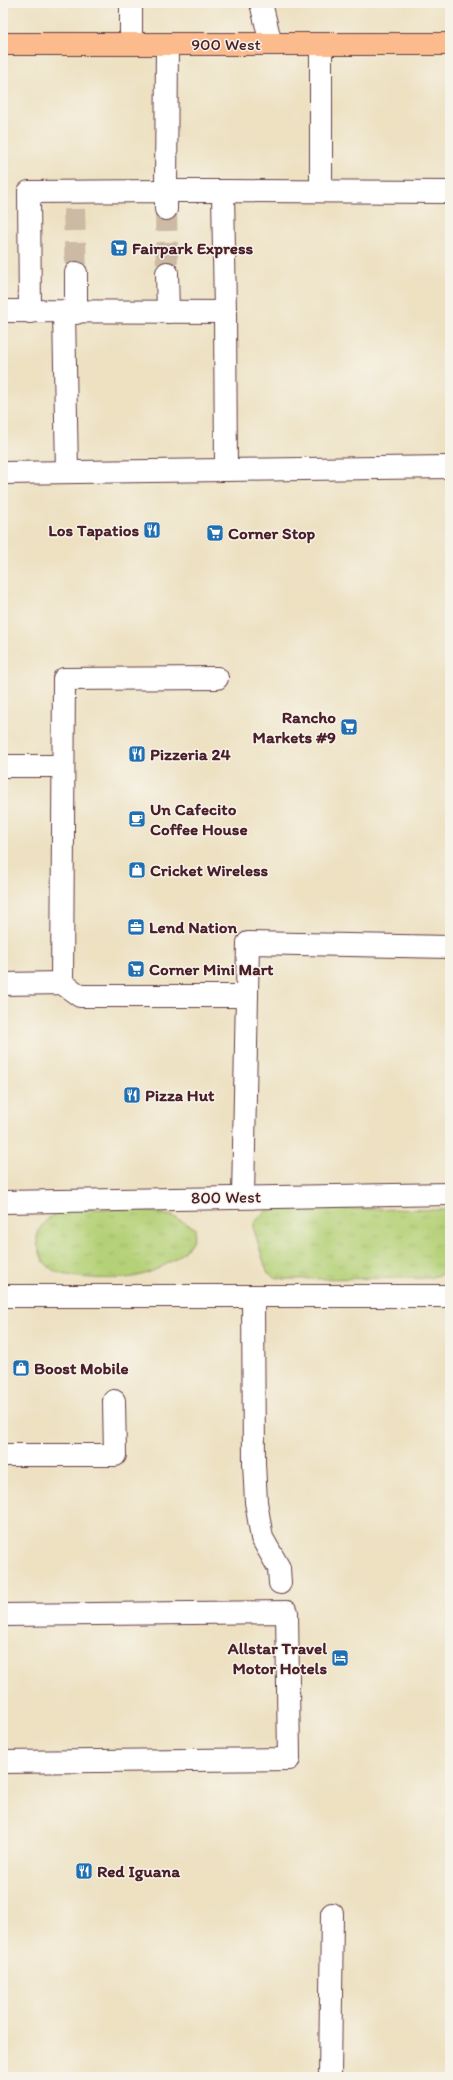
<svg xmlns="http://www.w3.org/2000/svg" width="453" height="2080" viewBox="0 0 453 2080" font-family="Itim,sans-serif">
  <style>
    .grass { fill: url(#grass-tufts); stroke: #807852 }
    .lines { fill: none; stroke-linecap: round; stroke-linejoin: round }
    .minor-tunnel { stroke: #ccbaa4; stroke-width: 22; stroke-dasharray: 22 11; stroke-linecap: butt }
    .minor-casing { stroke: #623c42; stroke-width: 24 }
    .major-casing { stroke: #623c42; stroke-width: 24 }
    .minor { stroke: #fff; stroke-width: 22 }
    .major { stroke: #fbbb8d; stroke-width: 22 }
    .labels { text-anchor: middle; dominant-baseline: central; stroke-width: 3; stroke-linejoin: round; paint-order: stroke }
    .street-label { font-size: 17px; fill: #4a1f2b; stroke: #f7f3e8 }
    .poi-label { font-size: 17px; font-weight: bold; fill: #4a1f2b; stroke: #f7f3e8; text-anchor: start }
  </style>
  <defs>
    <pattern id="grass-tufts" width="24" height="20" patternUnits="userSpaceOnUse"><rect width="24" height="20" fill="#b5d178"/><path d="M3 7l-1-3M5 7V3M7 7l1-3M15 17l-1-3M17 17v-4M19 17l1-3" fill="none" stroke="#9db368"/></pattern>
  </defs>
  <rect width="100%" height="100%" fill="#f7f3e8"/>
  <filter id="ink" filterUnits="userSpaceOnUse"><feTurbulence type="fractalNoise" baseFrequency=".025" numOctaves="2"/><feDisplacementMap in="SourceGraphic" scale="8" xChannelSelector="R" yChannelSelector="G"/><feConvolveMatrix kernelMatrix="1 2 1 2 8 2 1 2 1" color-interpolation-filters="sRGB"/></filter>
  <filter id="wash" filterUnits="userSpaceOnUse"><feTurbulence type="fractalNoise" baseFrequency=".012" numOctaves="4" result="noise"/><feDisplacementMap in="SourceGraphic" scale="16" xChannelSelector="R" yChannelSelector="G"/><feGaussianBlur stdDeviation="0.9" result="paint"/><feColorMatrix in="noise" values="0 0 0 0 0 0 0 0 0 0 0 0 0 0 0 0 0 1.4 0 .05"/><feComposite in="paint" operator="in"/></filter>
  <g filter="url(#wash)">
    <rect width="100%" height="100%" fill="#ede1c2"/>
    <g class="grass">
      <path d="M 274,1208 L 450,1210 L 450,1272 L 428,1278 L 284,1279 L 274,1277 L 267,1272 L 254,1230 L 254,1223 L 267,1210 Z"/>
      <path d="M 62,1209 L 139,1209 L 172,1216 L 195,1228 C 198,1252 153,1274 133,1277 C 117,1280 69,1279 55,1271 C 43,1265 39,1253 37,1241 C 36,1227 51,1215 62,1209 Z"/>
    </g>
  </g>
  <g filter="url(#ink)">
    <g class="lines">
      <g class="minor-tunnel">
        <path d="M 74,209 L 76,273"/>
        <path d="M 166,209 L 167,273"/>
      </g>
      <g class="minor-casing">
        <g id="minor">
          <path d="M 131,3 L 131,44"/>
          <path d="M 261,3 L 271,44"/>
          <path d="M 167,44 L 166,191 L 223,191"/>
          <path d="M 321,191 L 321,44"/>
          <path d="M 76,273 L 76,313"/>
          <path d="M 167,273 L 168,312"/>
          <path d="M 3,311 L 225,312 L 223,191 L 450,192"/>
          <path d="M 30,312 L 29,192 L 166,191 L 166,209"/>
          <path d="M 64,312 L 67,472"/>
          <path d="M 225,312 L 226,470"/>
          <path d="M 3,473 L 450,467"/>
          <path d="M 3,766 L 63,766"/>
          <path d="M 62,983 L 64,679 L 217,678"/>
          <path d="M 3,984 L 62,983 L 80,996 L 247,996"/>
          <path d="M 243,1197 L 248,943 L 450,947"/>
          <path d="M 3,1202 L 450,1194"/>
          <path d="M 3,1296 L 450,1296"/>
          <path d="M 253,1296 L 254,1463 L 256,1502 L 262,1538 L 279,1568 L 280,1583"/>
          <path d="M 3,1455 L 115,1455 L 114,1401"/>
          <path d="M 3,1615 L 287,1612 L 289,1759 L 3,1762"/>
          <path d="M 330,2077 L 332,1914"/>
        </g>
      </g>
      <g class="major-casing">
        <path id="major" d="M 3,44 L 450,44"/>
      </g>
      <use href="#minor" class="minor"/>
      <use href="#major" class="major"/>
    </g>
  </g>
  <defs>
    <g id="supermarket-square" transform="scale(0.9)"><rect x="-9" y="-9" width="18" height="18" rx="4" fill="#1f6fb2" stroke="#f7f3e8"/><path d="M-6-5.5h2.5l.6 2H6L4.5 2H-2.5L-4.4-4H-6ZM-1.5 3.2a1.3 1.3 0 1 0 .1 0ZM3 3.2a1.3 1.3 0 1 0 .1 0Z" fill="#fff"/></g>
    <g id="restaurant-square" transform="scale(0.9)"><rect x="-9" y="-9" width="18" height="18" rx="4" fill="#1f6fb2" stroke="#f7f3e8"/><path d="M-5-6h1v4h1v-4h1v4h1v-4h1v5L-1.5 .5V6h-2V.5L-5-1ZM5-6V6H3V1.5H1.5Q1.5-4 5-6Z" fill="#fff"/></g>
    <g id="cafe-square" transform="scale(0.9)"><rect x="-9" y="-9" width="18" height="18" rx="4" fill="#1f6fb2" stroke="#f7f3e8"/><path d="M-5.5-4.5H6V0H3Q3 3.5 0 3.5H-2.5Q-5.5 3.5-5.5 0ZM3-3.2v2h1.7v-2ZM-6 4.5H4V6H-6Z" fill="#fff"/></g>
    <g id="shop-square" transform="scale(0.9)"><rect x="-9" y="-9" width="18" height="18" rx="4" fill="#1f6fb2" stroke="#f7f3e8"/><path d="M-5-2.5h2.3a2.7 3.5 0 0 1 5.4 0H5L5.5 6h-11ZM-1.5-2.5h3a1.5 2.3 0 0 0-3 0Z" fill="#fff"/></g>
    <g id="office-square" transform="scale(0.9)"><rect x="-9" y="-9" width="18" height="18" rx="4" fill="#1f6fb2" stroke="#f7f3e8"/><path d="M-6-3h4V-5.5h4V-3h4V5H-6ZM-1-4.5V-3h2v-1.5ZM-6 0V1H6V0Z" fill="#fff"/></g>
    <g id="hotel-square" transform="scale(0.9)"><rect x="-9" y="-9" width="18" height="18" rx="4" fill="#1f6fb2" stroke="#f7f3e8"/><path d="M-6-4.5h1.5V1H6V5H4.5V3h-9V5H-6ZM-4 0a1.8 1.8 0 1 1 3.6 0ZM.5 0V-2.5h3Q6-2.5 6 0Z" fill="#fff"/></g>
  </defs>
  <g fill-rule="evenodd">
    <use href="#supermarket-square" x="119" y="248"/>
    <use href="#restaurant-square" x="152" y="530"/>
    <use href="#supermarket-square" x="215" y="533"/>
    <use href="#supermarket-square" x="349" y="727"/>
    <use href="#restaurant-square" x="137" y="754"/>
    <use href="#cafe-square" x="137" y="819"/>
    <use href="#shop-square" x="137" y="870"/>
    <use href="#office-square" x="136" y="927"/>
    <use href="#supermarket-square" x="136" y="969"/>
    <use href="#restaurant-square" x="132" y="1095"/>
    <use href="#shop-square" x="21" y="1368"/>
    <use href="#hotel-square" x="340" y="1658"/>
    <use href="#restaurant-square" x="84" y="1871"/>
  </g>
  <g class="labels">
    <g class="street-label">
      <text x="226" y="44">900 West</text>
      <text transform="translate(226 1197) rotate(-1)">800 West</text>
    </g>
    <g class="poi-label">
      <text x="132" y="248">Fairpark Express</text>
      <text x="139" y="530" text-anchor="end">Los Tapatios</text>
      <text x="228" y="533">Corner Stop</text>
      <text x="336" y="717" text-anchor="end">Rancho<tspan x="336" dy="20">Markets #9</tspan></text>
      <text x="150" y="754">Pizzeria 24</text>
      <text x="150" y="809">Un Cafecito<tspan x="150" dy="20">Coffee House</tspan></text>
      <text x="150" y="870">Cricket Wireless</text>
      <text x="149" y="927">Lend Nation</text>
      <text x="149" y="969">Corner Mini Mart</text>
      <text x="145" y="1095">Pizza Hut</text>
      <text x="34" y="1368">Boost Mobile</text>
      <text x="327" y="1648" text-anchor="end">Allstar Travel<tspan x="327" dy="20">Motor Hotels</tspan></text>
      <text x="97" y="1871">Red Iguana</text>
    </g>
  </g>
  <rect width="453" height="2080" fill="none" stroke="#f7f3e8" stroke-width="16"/>
</svg>
